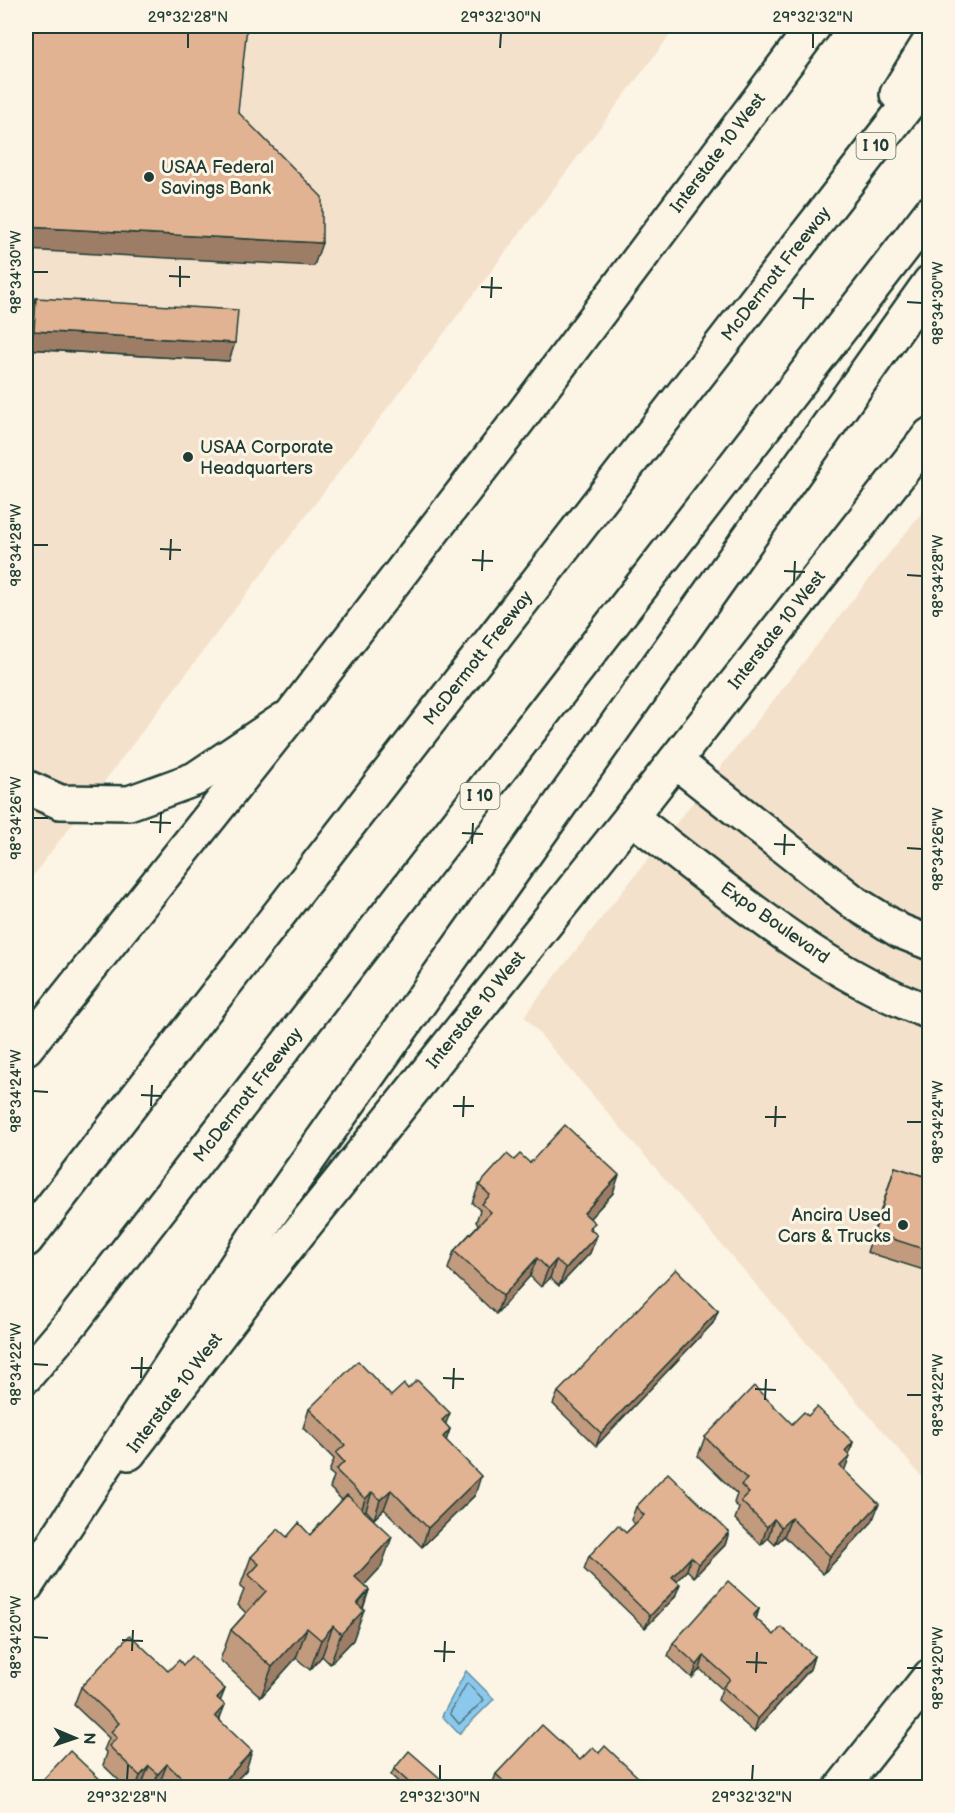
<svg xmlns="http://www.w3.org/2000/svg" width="955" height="1813" viewBox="0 0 955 1813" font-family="'Balsamiq Sans',sans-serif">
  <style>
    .built { fill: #f4e1cc }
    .water { fill: #8cc8ec; stroke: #6090a2; stroke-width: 1.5 }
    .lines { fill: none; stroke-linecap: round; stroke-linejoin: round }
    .shore { stroke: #4b757e; stroke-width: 1.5 }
    .minor-casing { stroke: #1f3d34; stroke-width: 38 }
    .tertiary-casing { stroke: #1f3d34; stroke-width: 38 }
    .secondary-casing { stroke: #1f3d34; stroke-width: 38 }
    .motorway-casing { stroke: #1f3d34; stroke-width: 38 }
    .minor { stroke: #fcf5e5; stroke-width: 33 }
    .tertiary { stroke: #fcf5e5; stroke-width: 33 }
    .secondary { stroke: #fcf5e5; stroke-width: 33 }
    .motorway { stroke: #fcf5e5; stroke-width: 33 }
    .wall { fill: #c29a7e; stroke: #1f3d34; stroke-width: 1.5 }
    .shaded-wall { fill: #9e7d66; stroke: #1f3d34; stroke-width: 1.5 }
    .building { fill: #e1b392; stroke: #1f3d34; stroke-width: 1.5 }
    .ticks { fill: none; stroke: #1f3d34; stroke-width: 2 }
    .poi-dot { fill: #1f3d34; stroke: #fcf5e5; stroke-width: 2 }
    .labels { text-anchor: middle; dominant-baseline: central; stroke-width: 6; stroke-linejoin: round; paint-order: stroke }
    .shield { fill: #fcf5e5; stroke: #617469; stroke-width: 1.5 }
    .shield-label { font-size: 16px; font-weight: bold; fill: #1f3d34 }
    .street-label { font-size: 18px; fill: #1f3d34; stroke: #fcf5e5 }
    .poi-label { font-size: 18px; fill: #1f3d34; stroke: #fcf5e5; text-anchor: start }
    .neatline { fill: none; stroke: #1f3d34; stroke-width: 2 }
    .ticks-label { font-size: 15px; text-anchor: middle; fill: #1f3d34 }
  </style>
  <rect width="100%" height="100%" fill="#fcf5e5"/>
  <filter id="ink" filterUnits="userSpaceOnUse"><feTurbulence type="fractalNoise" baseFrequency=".0167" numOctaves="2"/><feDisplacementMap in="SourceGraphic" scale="12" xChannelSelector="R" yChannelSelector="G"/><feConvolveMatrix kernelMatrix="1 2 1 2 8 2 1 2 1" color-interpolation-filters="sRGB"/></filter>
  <g filter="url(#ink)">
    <g class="built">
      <path d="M 26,26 L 677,26 L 26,885 Z"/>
      <path d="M 929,503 L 929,1485 L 524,1016 Z"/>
    </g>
    <path class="water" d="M 466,1671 L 494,1699 L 459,1734 L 442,1716 Z"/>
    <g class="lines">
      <path class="shore" d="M 467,1683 L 484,1700 L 459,1724 L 450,1713 Z"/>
      <g class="minor-casing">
        <g id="minor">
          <path d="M 26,787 L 60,802 L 129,803 L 195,779 L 283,720"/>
          <path d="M 841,1788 L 930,1676"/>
        </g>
      </g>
      <g class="tertiary-casing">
        <g id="tertiary">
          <path d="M 675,761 L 855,903 L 900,931 L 930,943"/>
          <path d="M 631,817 C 721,886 822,974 930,1012"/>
        </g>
      </g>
      <g class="secondary-casing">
        <g id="secondary">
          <path d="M 26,1048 L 292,714 L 520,418 L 814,26"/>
          <path d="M 129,1453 L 249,1295 L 631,817 L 930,435"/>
        </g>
      </g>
      <g class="motorway-casing">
        <g id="motorway">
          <path d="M 897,94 L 930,41"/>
          <path d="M 26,1240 L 930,76"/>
          <path d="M 26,1376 L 73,1321 L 930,213"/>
          <path d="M 26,1586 L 270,1214 L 930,282"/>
        </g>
      </g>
      <use href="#minor" class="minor"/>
      <use href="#tertiary" class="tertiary"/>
      <use href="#secondary" class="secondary"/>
      <use href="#motorway" class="motorway"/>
    </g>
    <g class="wall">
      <path d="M 36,298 L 229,361 L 27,349 L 29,316 Z"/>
      <path d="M 514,1160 L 530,1163 L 613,1193 L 590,1218 L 592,1231 L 597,1235 L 590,1253 L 559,1286 L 550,1278 L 541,1287 L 530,1276 L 496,1314 L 448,1269 L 454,1251 L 478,1225 L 476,1222 L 480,1210 L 472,1203 L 479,1185 Z"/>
      <path d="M 895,1167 L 930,1178 L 930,1272 L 867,1252 Z"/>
      <path d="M 718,1311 L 713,1323 L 596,1446 L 553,1404 L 558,1392 Z"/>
      <path d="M 408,1389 L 450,1429 L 446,1440 L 475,1495 L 422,1547 L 384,1509 L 374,1519 L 366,1510 L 364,1512 L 381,1567 L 364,1585 L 369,1590 L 353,1640 L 330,1664 L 322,1656 L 310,1670 L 296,1658 L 261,1697 L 220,1660 L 231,1630 L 246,1613 L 238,1605 L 244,1590 L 240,1587 L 251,1557 L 287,1537 L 310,1535 L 342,1500 L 330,1488 L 334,1476 L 329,1472 L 334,1459 L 303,1428 L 309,1409 L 391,1396 Z"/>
      <path d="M 808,1416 L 853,1442 L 844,1471 L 872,1522 L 823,1574 L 784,1536 L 775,1545 L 768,1538 L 761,1545 L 735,1519 L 739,1508 L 734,1503 L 737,1494 L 698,1456 L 705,1437 L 792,1424 Z"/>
      <path d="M 636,1507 L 729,1532 L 725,1545 L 694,1577 L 687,1570 L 676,1581 L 675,1597 L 645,1628 L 584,1569 L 589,1556 L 626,1533 L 635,1524 L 631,1520 Z"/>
      <path d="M 759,1609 L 756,1619 L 774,1635 L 814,1656 L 810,1669 L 754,1732 L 718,1700 L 722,1689 L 700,1669 L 692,1678 L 668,1656 L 673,1643 Z"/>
      <path d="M 168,1671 L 225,1689 L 220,1701 L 220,1720 L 246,1770 L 229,1788 L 166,1788 L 160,1782 L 156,1788 L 146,1788 L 142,1784 L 139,1788 L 127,1788 L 103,1765 L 107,1753 L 104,1750 L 109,1738 L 74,1705 L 81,1687 Z"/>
      <path d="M 599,1753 L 640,1779 L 637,1788 L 491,1788 L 496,1774 L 580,1760 Z"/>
      <path d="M 394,1769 L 442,1780 L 438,1788 L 405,1788 L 391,1775 Z"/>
    </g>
    <g class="shaded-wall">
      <path d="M 26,227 L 322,243 L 314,266 L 26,250 Z"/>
      <path d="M 34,331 L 235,343 L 229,361 L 27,349 Z"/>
      <path d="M 619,1175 L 613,1193 L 578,1231 L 584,1213 Z"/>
      <path d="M 597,1235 L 590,1253 L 559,1286 L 566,1268 Z"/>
      <path d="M 537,1258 L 530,1276 L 496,1314 L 503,1296 Z"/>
      <path d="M 556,1260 L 550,1278 L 541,1287 L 548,1269 Z"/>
      <path d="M 718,1311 L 713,1323 L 596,1446 L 601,1433 Z"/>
      <path d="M 450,1413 L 443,1431 L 442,1420 Z"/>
      <path d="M 450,1429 L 444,1447 L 443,1437 Z"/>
      <path d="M 853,1442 L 847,1459 L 850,1456 L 843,1474 L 838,1469 L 845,1451 Z"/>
      <path d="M 481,1476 L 475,1495 L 422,1547 L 428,1528 Z"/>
      <path d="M 391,1490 L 384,1509 L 374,1519 L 380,1500 Z"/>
      <path d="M 372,1492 L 366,1510 L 359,1517 L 365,1499 Z"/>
      <path d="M 879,1504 L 872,1522 L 823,1574 L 830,1556 Z"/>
      <path d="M 791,1518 L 784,1536 L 775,1545 L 781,1527 Z"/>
      <path d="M 774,1519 L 768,1538 L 761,1545 L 767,1527 Z"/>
      <path d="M 729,1532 L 725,1545 L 694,1577 L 699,1564 Z"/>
      <path d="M 392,1537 L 381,1567 L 344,1607 L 355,1577 Z"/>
      <path d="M 691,1557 L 687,1570 L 668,1590 L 672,1577 Z"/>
      <path d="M 680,1584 L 675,1597 L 645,1628 L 650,1616 Z"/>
      <path d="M 369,1590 L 361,1612 L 364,1610 L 353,1640 L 330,1664 L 341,1634 L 357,1604 Z"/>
      <path d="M 759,1609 L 755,1621 L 753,1616 Z"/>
      <path d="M 333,1626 L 322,1656 L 310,1670 L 321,1640 Z"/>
      <path d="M 307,1628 L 296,1658 L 261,1697 L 272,1667 Z"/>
      <path d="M 704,1656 L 700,1669 L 692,1678 L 697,1665 Z"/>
      <path d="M 814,1656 L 810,1669 L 754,1732 L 758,1719 Z"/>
      <path d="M 225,1689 L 218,1707 L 217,1698 Z"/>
      <path d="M 225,1705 L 218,1723 L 215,1716 Z"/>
      <path d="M 252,1751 L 246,1770 L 229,1788 L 218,1788 Z"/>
      <path d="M 167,1764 L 160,1782 L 156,1788 L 153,1788 L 158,1774 Z"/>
      <path d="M 149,1766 L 142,1784 L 139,1788 L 136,1788 L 140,1776 Z"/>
      <path d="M 640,1779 L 637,1788 L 632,1788 Z"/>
      <path d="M 442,1780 L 438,1788 L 435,1788 Z"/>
    </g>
    <g class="building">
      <path d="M 26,26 L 247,26 L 238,112 L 322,197 L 322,243 L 26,227 Z"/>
      <path d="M 36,298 L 238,310 L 235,343 L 34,331 Z"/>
      <path d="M 565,1125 L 619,1175 L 584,1213 L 595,1223 L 589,1228 L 597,1235 L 566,1268 L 556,1260 L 548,1269 L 537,1258 L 503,1296 L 454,1251 L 491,1212 L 482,1204 L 490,1195 L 479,1185 L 507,1154 L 514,1160 L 520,1154 L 530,1163 Z"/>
      <path d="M 895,1167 L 930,1178 L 930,1251 L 874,1233 Z"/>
      <path d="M 676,1269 L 718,1311 L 601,1433 L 558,1392 Z"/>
      <path d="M 358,1361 L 391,1396 L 404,1384 L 408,1389 L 417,1380 L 450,1413 L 442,1420 L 450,1429 L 443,1437 L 481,1476 L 428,1528 L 391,1490 L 380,1500 L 372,1492 L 365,1499 L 336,1470 L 344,1462 L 336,1453 L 345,1445 L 309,1409 Z"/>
      <path d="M 754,1386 L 792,1424 L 804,1412 L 808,1416 L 817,1407 L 853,1442 L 845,1451 L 850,1456 L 840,1466 L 879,1504 L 830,1556 L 791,1518 L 781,1527 L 774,1519 L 767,1527 L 741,1501 L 749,1493 L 741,1485 L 747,1479 L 705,1437 Z"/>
      <path d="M 668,1473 L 729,1532 L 699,1564 L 691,1557 L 672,1577 L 680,1584 L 650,1616 L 589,1556 L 618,1525 L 626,1533 L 644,1515 L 636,1507 Z"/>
      <path d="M 347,1495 L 392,1537 L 355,1577 L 369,1590 L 357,1604 L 364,1610 L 341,1634 L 333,1626 L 321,1640 L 307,1628 L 272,1667 L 231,1630 L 266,1591 L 249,1575 L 259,1564 L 251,1557 L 278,1529 L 287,1537 L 299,1523 L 310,1535 Z"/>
      <path d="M 728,1581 L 759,1609 L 753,1616 L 774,1635 L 781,1627 L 814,1656 L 758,1719 L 723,1687 L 730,1679 L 704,1656 L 697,1665 L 673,1643 Z"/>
      <path d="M 130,1635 L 168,1671 L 179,1660 L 183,1665 L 191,1656 L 225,1689 L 217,1698 L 225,1705 L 215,1716 L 252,1751 L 218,1788 L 192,1788 L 167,1764 L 158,1774 L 149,1766 L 140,1776 L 109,1746 L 117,1738 L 111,1732 L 119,1723 L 81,1687 Z"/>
      <path d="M 542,1725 L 580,1760 L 593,1747 L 599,1753 L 605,1746 L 640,1779 L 633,1786 L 634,1788 L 510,1788 L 496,1774 Z"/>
      <path d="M 70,1751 L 107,1786 L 106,1788 L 35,1788 Z"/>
      <path d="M 409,1751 L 442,1780 L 435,1788 L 415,1788 L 394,1769 Z"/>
    </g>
  </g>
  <path class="ticks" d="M 188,48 L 188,33M 500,48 L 501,33M 813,48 L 813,33M 33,272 L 48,272M 169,276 L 190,277M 180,287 L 180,266M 481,287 L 502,288M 491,298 L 492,277M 793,298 L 814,299M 907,302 L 922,303M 803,309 L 804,288M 33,545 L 48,545M 160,549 L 181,550M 170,560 L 171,539M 472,560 L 493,561M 482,571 L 483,550M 784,571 L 805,572M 907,575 L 922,576M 794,582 L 795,561M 33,818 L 48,818M 150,822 L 171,823M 160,833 L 161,812M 462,833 L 483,834M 472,844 L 473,823M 774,844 L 795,845M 907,848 L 922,849M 784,855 L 785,834M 33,1091 L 48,1092M 141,1095 L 162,1096M 151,1106 L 152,1085M 453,1106 L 474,1106M 463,1117 L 464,1096M 765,1117 L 786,1117M 907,1122 L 922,1122M 775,1127 L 776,1106M 33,1364 L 48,1365M 131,1368 L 152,1368M 141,1378 L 142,1357M 443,1378 L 464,1379M 453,1389 L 454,1368M 755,1389 L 776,1390M 907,1395 L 922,1395M 765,1400 L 766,1379M 33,1637 L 48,1638M 122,1640 L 143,1641M 132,1651 L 133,1630M 434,1651 L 455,1652M 444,1662 L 445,1641M 746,1662 L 767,1663M 907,1668 L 922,1668M 756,1673 L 757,1652M 127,1780 L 128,1765M 440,1780 L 440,1765M 752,1780 L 753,1765"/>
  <g class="poi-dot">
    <circle cx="149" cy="177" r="6"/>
    <circle cx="188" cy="457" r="6"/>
    <circle cx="903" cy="1225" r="6"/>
  </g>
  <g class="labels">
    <g class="shield">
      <rect x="856.5" y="133" width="39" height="26" rx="4.5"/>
      <rect x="460.5" y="783" width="39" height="26" rx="4.5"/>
    </g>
    <g class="shield-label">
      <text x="876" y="146">I 10</text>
      <text x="480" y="796">I 10</text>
    </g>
    <g class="street-label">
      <text transform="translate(718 153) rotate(-53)">Interstate 10 West</text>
      <text transform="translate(776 274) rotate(-52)">McDermott Freeway</text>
      <text transform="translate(777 630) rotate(-52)">Interstate 10 West</text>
      <text transform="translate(478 658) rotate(-52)">McDermott Freeway</text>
      <text transform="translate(775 923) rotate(35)">Expo Boulevard</text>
      <text transform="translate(476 1010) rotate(-51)">Interstate 10 West</text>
      <text transform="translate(248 1095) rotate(-52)">McDermott Freeway</text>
      <text transform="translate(175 1393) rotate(-53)">Interstate 10 West</text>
    </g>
    <g class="poi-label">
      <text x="161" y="167">USAA Federal<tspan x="161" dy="21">Savings Bank</tspan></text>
      <text x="200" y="447">USAA Corporate<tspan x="200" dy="21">Headquarters</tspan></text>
      <text x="891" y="1215" text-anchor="end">Ancira Used<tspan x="891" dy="21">Cars &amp; Trucks</tspan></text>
    </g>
  </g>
  <rect width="955" height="1813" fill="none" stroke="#fcf5e5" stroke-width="66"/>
  <g transform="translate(75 1738) rotate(92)" stroke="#fcf5e5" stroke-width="4.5" paint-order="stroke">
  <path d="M0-4.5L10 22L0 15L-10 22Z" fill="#1f3d34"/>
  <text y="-9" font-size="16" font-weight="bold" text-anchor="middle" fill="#1f3d34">N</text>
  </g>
  <rect x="33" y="33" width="889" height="1747" class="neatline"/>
  <g class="ticks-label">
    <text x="188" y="22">29°32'28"N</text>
    <text x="501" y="22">29°32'30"N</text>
    <text x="813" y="22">29°32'32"N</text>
    <text transform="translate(16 272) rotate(-90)" y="5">98°34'30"W</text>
    <text transform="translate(938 303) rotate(-90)" y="5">98°34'30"W</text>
    <text transform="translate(16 545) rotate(-90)" y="5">98°34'28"W</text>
    <text transform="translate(938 576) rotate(-90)" y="5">98°34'28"W</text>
    <text transform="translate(16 818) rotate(-90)" y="5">98°34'26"W</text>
    <text transform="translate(938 849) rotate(-90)" y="5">98°34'26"W</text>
    <text transform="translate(16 1091) rotate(-90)" y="5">98°34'24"W</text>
    <text transform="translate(938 1122) rotate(-90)" y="5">98°34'24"W</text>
    <text transform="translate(16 1364) rotate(-90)" y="5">98°34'22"W</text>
    <text transform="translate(938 1395) rotate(-90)" y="5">98°34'22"W</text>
    <text transform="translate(16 1637) rotate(-90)" y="5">98°34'20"W</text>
    <text transform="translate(938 1668) rotate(-90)" y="5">98°34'20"W</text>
    <text x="127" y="1802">29°32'28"N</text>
    <text x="440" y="1802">29°32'30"N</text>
    <text x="752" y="1802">29°32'32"N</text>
  </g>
</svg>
